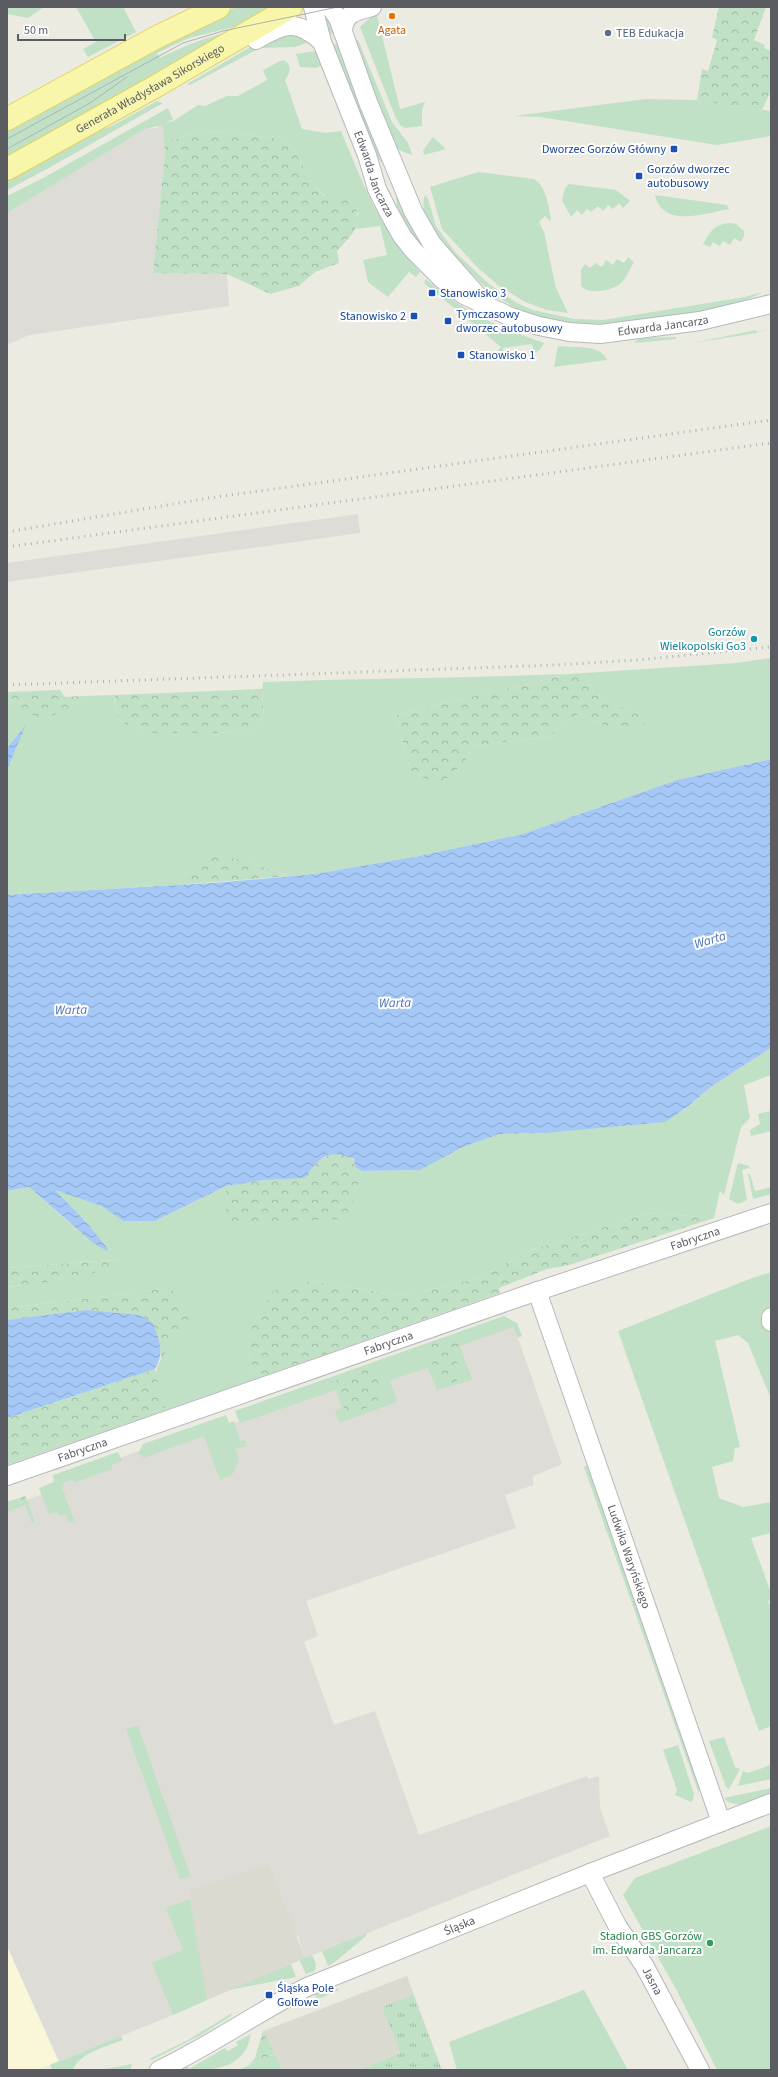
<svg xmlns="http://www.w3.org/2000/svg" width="778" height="2077" viewBox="0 0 778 2077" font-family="'Source Sans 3',sans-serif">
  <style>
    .commercial { fill: #faf7d8 }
    .industrial { fill: #dddcd6 }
    .education { fill: #dbdad0 }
    .green { fill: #c0e1c5 }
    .forest { fill: url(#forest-crowns) }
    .park { fill: url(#park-tufts) }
    .water { fill: url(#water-waves) }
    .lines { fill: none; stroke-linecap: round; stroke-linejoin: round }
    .minor-casing { stroke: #b7b8bd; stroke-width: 20 }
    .major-casing { stroke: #e4d262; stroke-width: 24 }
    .minor { stroke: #fff; stroke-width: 18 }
    .major { stroke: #f7f6ab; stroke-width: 22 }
    .tram { stroke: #b2b3b3; stroke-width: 1 }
    .rail { stroke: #b2b3b3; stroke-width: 3; stroke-dasharray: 1 5; stroke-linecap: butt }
    .food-dot { fill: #e8710a; stroke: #fff; stroke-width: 1.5 }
    .service-dot { fill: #5c6f8a; stroke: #fff; stroke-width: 1.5 }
    .transit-dot { fill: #1a4fb4; stroke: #fff; stroke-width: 1.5 }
    .culture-dot { fill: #0f9aa8; stroke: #fff; stroke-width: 1.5 }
    .leisure-dot { fill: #2e9e5b; stroke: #fff; stroke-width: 1.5 }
    .labels { text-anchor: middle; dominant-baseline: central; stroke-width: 4; stroke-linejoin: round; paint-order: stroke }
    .food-label { font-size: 12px; fill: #c56008; stroke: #fff }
    .service-label { font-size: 12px; fill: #4e5e75; stroke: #fff; text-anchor: start }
    .street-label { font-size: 12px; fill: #5a5c61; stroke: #fff }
    .transit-label { font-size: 12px; fill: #164399; stroke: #fff; text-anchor: start }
    .culture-label { font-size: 12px; fill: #0d838f; stroke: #fff; text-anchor: end }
    .leisure-label { font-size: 12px; fill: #27864d; stroke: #fff; text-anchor: end }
    .water-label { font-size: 13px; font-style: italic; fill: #4c71b7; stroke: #fff }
  </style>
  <defs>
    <pattern id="forest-crowns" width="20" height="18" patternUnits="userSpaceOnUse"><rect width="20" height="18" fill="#c0e1c5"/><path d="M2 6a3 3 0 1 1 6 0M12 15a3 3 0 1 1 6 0" fill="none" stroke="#9fbaa3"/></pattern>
    <pattern id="park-tufts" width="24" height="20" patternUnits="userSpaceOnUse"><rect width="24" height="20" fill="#c0e1c5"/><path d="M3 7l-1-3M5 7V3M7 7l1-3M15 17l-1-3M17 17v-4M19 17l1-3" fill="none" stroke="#9fbaa3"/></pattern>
    <pattern id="water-waves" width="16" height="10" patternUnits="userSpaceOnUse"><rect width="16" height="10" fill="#a6c8f7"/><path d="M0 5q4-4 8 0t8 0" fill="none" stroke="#8aa6cb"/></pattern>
  </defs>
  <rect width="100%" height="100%" fill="#ebebe2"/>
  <path class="commercial" d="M 7,1946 L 58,2061 L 38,2070 L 7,2070 Z"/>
  <g class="industrial">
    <path d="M 163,124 L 165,152 L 153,273 L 227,274 L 229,306 L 29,335 L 7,345 L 7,213 L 145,129 L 156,128 Z"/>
    <path d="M 358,514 L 360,533 L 7,582 L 7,563 Z"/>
    <path d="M 513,1324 L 562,1464 L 533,1476 L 533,1485 L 505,1495 L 516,1528 L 306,1601 L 318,1636 L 304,1642 L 334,1725 L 375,1711 L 419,1835 L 587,1776 L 588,1779 L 599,1776 L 600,1808 L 610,1836 L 305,1958 L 298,1935 L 237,1986 L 173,2015 L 59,2061 L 7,1946 L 7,1507 L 58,1489 L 55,1481 L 142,1450 L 144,1455 Z"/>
  </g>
  <g class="education">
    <path d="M 269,1864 L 305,1958 L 207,2000 L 189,1891 Z"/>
    <path d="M 407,1976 L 442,2070 L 283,2070 L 263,2031 Z"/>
  </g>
  <g class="green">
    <path d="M 7,7 L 44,7 L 28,18 L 7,14 Z"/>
    <path d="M 76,7 L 123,7 L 136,32 L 88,57 L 83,49 L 96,42 Z"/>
    <path d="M 236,7 L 276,7 L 250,23 L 189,38 L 157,53 L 160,58 C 186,45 206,37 234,31 L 7,159 L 7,128 L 182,33 Z"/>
    <path d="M 323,15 L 326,15 L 335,33 L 326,35 Z"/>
    <path d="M 377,15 L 400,109 L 425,102 L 422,110 L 422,126 L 405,128 L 400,125 L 395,116 L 360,27 L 371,17 Z"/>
    <path d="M 294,32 L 309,42 L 295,47 L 260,48 L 190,85 L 187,84 L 271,35 Z"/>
    <path d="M 353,38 L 358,40 L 392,122 L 408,143 L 412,155 L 399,150 L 392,140 Z"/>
    <path d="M 338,43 L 383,161 L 381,162 L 377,158 L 331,46 Z"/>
    <path d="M 316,51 L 322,65 L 316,68 L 300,67 L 296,54 Z"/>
    <path d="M 284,60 C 293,66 290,73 285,80 L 302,129 L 326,133 L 341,131 C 363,183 380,231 420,272 L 416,277 L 409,272 L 388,297 L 368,282 L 363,260 L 387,255 L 380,226 L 357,229 L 358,213 L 325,196 L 312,183 L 294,148 L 273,138 L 236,133 L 197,132 L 164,143 L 163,125 L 145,129 L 7,213 L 7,196 L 45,177 L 168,108 L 173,119 L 166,123 L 175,120 L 198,105 L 205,106 L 227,96 L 238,96 L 267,80 L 263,70 L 280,61 Z"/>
    <path d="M 646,99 L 697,100 L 771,111 L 771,136 L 717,145 L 540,117 L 514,116 Z"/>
    <path d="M 157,101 L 163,103 L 47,169 L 7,190 L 7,179 L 88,133 L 110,127 Z"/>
    <path d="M 433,137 L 446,149 L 424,155 L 423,150 Z"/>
    <path d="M 478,172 L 534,179 C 546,186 548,205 551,218 L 550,221 L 545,216 L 539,222 L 544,232 L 556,288 L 568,313 L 547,310 L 525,302 L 499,286 L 478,268 L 442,229 L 430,187 Z"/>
    <path d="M 569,184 L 616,190 L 630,201 L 623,208 L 619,203 L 613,209 L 608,205 L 603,211 L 598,206 L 591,212 L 587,209 L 582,215 L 577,210 L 571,217 L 562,200 L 565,188 Z"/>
    <path d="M 425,195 L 428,199 L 436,226 L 455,252 L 489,284 L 517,303 L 533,310 L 574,319 L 603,320 L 745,297 L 762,292 C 741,305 717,308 693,313 C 640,323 571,335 520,310 C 492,297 470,273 449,250 C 436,235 418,216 425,195 Z"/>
    <path d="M 655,195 L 727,205 L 729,209 C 705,213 663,229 655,195 Z"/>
    <path d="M 396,196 L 397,196 L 420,243 L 418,243 L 398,215 Z"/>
    <path d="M 729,223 L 736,224 L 744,231 L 744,236 L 741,242 L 734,238 L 730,245 L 723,241 L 720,246 L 713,242 L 710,247 L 703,244 C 710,231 715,224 729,223 Z"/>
    <path d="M 628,257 L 634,262 C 630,269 626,279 620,284 C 611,291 589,295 581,286 L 581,270 L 585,264 L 590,268 L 595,263 L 602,267 L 606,260 L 613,265 L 617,259 L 624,263 Z"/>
    <path d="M 426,279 C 461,311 500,328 544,343 L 540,350 L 534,353 L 532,344 L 503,348 L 504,357 L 500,357 L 495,354 L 501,347 L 424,283 Z"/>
    <path d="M 771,328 L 756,333 L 693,343 L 756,330 L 757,332 Z"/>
    <path d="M 676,337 L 676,339 L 634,343 L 639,338 Z"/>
    <path d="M 558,346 C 572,348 602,344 607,360 L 554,367 Z"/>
    <path d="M 771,658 L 771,759 L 677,780 L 523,834 L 419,856 L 315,874 L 288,876 L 248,862 L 191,864 L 179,885 L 7,895 L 7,770 L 25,727 L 7,748 L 7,692 L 9,692 L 15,708 L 68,710 L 83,696 L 115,695 L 118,720 L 143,733 L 220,733 L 253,730 L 264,716 L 262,689 L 263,682 C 365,678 467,678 568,674 L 396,715 L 411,773 L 466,760 L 474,746 L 550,736 L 564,722 L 580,714 L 603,725 L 645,723 L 634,710 L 608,703 L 594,693 L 585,673 L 736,663 Z"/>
    <path d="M 771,1048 L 771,1075 L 744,1085 L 750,1118 L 741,1127 L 724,1195 L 720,1191 L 714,1218 L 649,1213 L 531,1250 L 479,1278 L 403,1296 L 313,1281 L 249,1351 L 255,1379 L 7,1465 L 7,1461 L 165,1407 C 160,1389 150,1377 161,1359 L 171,1287 L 141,1292 L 7,1308 L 7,1287 L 18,1286 L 125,1259 L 7,1268 L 7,1191 L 29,1187 L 74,1227 L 108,1249 L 88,1224 L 54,1189 L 101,1206 L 123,1221 L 155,1221 L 226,1186 L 226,1223 L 355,1191 L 362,1171 L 420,1170 L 461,1148 L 499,1134 L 545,1133 L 684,1110 L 712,1086 Z"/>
    <path d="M 771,1111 L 771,1131 L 751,1136 L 750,1130 L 760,1124 L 758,1114 Z"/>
    <path d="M 738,1163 L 749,1166 L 749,1168 L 742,1170 L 747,1200 L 738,1204 L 729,1199 Z"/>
    <path d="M 748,1174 L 750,1174 L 755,1191 L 771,1187 L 771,1194 L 753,1199 Z"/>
    <path d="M 771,1272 L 771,1399 L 748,1343 L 738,1335 L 715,1341 L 740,1447 L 735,1448 L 733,1461 L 712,1467 L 719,1498 L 743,1507 L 771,1502 L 771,1533 L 751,1538 L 771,1593 L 771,1600 L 768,1601 L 771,1608 L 771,1726 L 759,1731 L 618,1331 L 747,1280 Z"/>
    <path d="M 504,1316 L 517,1323 L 522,1336 L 518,1338 L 513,1327 L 460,1346 L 472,1380 L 437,1390 L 428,1368 L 390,1380 L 397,1402 L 339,1423 L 335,1411 L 342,1408 L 336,1390 L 240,1423 L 235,1411 Z"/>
    <path d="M 226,1415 L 229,1423 L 234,1421 L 240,1441 L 245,1440 L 247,1446 L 235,1449 L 239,1460 L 232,1475 L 220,1480 L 204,1436 L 143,1458 L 142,1455 L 139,1455 L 139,1452 L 143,1444 Z"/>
    <path d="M 108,1448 L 109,1451 L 53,1471 L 55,1468 Z"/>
    <path d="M 118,1452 L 122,1461 L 112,1465 L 112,1469 L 74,1483 L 73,1479 L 63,1483 L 64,1486 L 62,1487 L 74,1521 L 69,1523 L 66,1514 L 60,1516 L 56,1512 L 49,1514 L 39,1488 L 54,1482 L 53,1475 Z"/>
    <path d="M 587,1465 L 702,1790 L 698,1791 L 584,1467 Z"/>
    <path d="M 27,1500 L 35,1522 L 32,1523 L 25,1505 L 7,1512 L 7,1507 Z"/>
    <path d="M 138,1726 L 187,1866 L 191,1877 L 180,1879 L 126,1729 Z"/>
    <path d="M 724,1737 L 735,1767 L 740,1769 L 729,1789 L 726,1787 L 709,1741 Z"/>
    <path d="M 678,1745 L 694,1794 L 693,1800 L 691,1802 L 675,1795 L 677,1790 L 663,1750 Z"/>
    <path d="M 771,1765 L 771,1779 L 738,1786 L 743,1771 L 748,1773 Z"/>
    <path d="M 771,1788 L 771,1796 L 742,1805 L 728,1802 L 724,1798 Z"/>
    <path d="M 771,1826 L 771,2070 L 717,2070 L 677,1991 L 623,1895 L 635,1878 Z"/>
    <path d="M 190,1899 L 207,2000 L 173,2015 L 152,1963 L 183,1950 L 166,1908 Z"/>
    <path d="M 367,1933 L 366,1936 L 336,1961 L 328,1966 L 322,1951 Z"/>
    <path d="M 312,1955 L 316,1964 L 315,1971 L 306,1974 L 299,1960 Z"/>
    <path d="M 291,1964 L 296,1977 L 229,1990 Z"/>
    <path d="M 328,1987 L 338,1989 L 339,1990 L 321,1998 L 316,1997 L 314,1993 Z"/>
    <path d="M 584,1990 L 628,2070 L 457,2070 L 449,2042 Z"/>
    <path d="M 232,2013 L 231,2016 L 201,2035 L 152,2060 L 149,2059 L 188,2040 Z"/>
    <path d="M 251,2034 C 244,2073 208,2070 178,2070 L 187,2065 L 189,2069 L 225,2048 L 228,2051 L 238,2045 L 236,2042 Z"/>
    <path d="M 121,2036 L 123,2040 C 106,2047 80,2052 73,2070 L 53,2070 L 50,2065 Z"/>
    <path d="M 275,2054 L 283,2070 L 238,2070 Z"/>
    <path d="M 132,2064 L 130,2070 L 101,2070 Z"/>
  </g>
  <g class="forest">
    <path d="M 719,7 L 766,7 L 754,40 L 765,45 L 764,48 L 771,51 L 771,91 L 762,110 L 697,100 L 702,69 L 708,71 L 717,40 L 712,37 Z"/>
    <path d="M 197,132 L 236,133 L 273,138 L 294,148 L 312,183 L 324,196 L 349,193 C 364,225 360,226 337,251 L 339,263 L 315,272 L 299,286 L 270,294 L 227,274 L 153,273 L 165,152 L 164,143 Z"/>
    <path d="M 585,673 L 594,693 L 608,703 L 634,710 L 645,723 L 625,731 L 603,725 L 580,714 L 564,722 L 550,736 L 474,746 L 466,760 L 441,784 L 411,773 L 396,715 L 568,674 Z"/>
    <path d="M 262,689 L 264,716 L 253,730 L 220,733 L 143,733 L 118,720 L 115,695 Z"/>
    <path d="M 60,690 L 65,697 L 83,696 L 68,710 L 43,719 L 15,708 L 9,692 Z"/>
    <path d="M 219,855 L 248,862 L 288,876 L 179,885 L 191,864 Z"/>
    <path d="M 330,1154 L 343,1154 L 354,1160 L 355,1167 L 362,1171 L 347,1219 L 226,1223 L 226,1186 L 267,1180 L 305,1178 L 316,1162 Z"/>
    <path d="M 649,1213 L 714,1218 L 569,1265 L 547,1269 L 499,1288 L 500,1293 L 255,1379 L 249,1351 L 252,1327 L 273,1291 L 313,1281 L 403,1296 L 479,1278 L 531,1250 Z"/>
    <path d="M 127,1259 L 82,1278 L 7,1287 L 7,1268 Z"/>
    <path d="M 171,1287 L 189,1321 L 161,1359 L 159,1340 L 86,1310 L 7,1320 L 7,1308 L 141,1292 Z"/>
    <path d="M 462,1335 L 457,1350 L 457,1363 L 461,1376 L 454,1384 L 439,1385 L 427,1346 Z"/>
    <path d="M 381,1366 L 379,1389 L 382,1401 L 347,1416 L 340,1414 L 344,1408 L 339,1391 L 325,1385 L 367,1368 Z"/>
    <path d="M 155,1369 L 158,1385 L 166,1407 L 7,1461 L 7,1418 Z"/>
    <path d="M 25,1496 L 27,1500 L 7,1507 L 7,1502 Z"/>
    <path d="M 263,2031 L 275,2054 L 249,2065 L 255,2058 Z"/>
  </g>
  <path class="park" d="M 413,1995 L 442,2070 L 360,2070 L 401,2053 L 382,2007 Z"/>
  <g class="water">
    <path d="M 26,725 L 7,770 L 7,748 Z"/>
    <path d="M 771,759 L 771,1048 L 712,1086 L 686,1108 L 665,1122 L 545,1133 L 499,1134 L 461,1148 L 420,1170 L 362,1171 L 355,1167 L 354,1159 C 329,1148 319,1157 305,1178 L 266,1180 L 226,1186 L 155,1221 L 123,1221 L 101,1206 L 55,1190 L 88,1224 L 108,1249 L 107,1251 L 92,1242 L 29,1187 L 7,1191 L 7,895 L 213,883 L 315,874 L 419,856 L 523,834 L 677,780 Z"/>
    <path d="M 86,1310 L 139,1315 L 153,1323 C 159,1339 165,1353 155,1369 L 7,1418 L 7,1320 Z"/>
  </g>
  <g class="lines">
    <g class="minor-casing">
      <g id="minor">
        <path id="s1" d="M 313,7 L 322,42 L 367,155 L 377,189 L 388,211 L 402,236 L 414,251 L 442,279 L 464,295 L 511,317 L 539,326 L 569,332 L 600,334 L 700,321 L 771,304"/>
        <path d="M 330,7 L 338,18 L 368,102 L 413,211 L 432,244 L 477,295"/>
        <path d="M 343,33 C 343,13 356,11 372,7"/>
        <path d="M 256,40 C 283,24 297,18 322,42"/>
        <path id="s2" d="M 537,1291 L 721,1822"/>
        <path d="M 771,1317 L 771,1322"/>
        <path id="s3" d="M 7,1476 L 523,1296 L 771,1213"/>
        <path id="s4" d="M 590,1873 L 618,1927 L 644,1965 L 700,2070"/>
        <path id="s5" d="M 159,2070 C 210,2046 256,2013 307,1987 L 590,1873 L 771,1803"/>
      </g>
    </g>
    <g class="major-casing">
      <g id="major">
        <path d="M 7,119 L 157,37 L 219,7"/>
        <path id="s6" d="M 7,169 L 158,85 L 291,7"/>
      </g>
    </g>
    <use href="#minor" class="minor"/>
    <use href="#major" class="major"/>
    <g class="tram">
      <path d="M 7,139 L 183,43 L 223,31 L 338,7"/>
      <path d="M 7,149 L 90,103 L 127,77"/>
    </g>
    <g class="rail">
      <path d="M 7,532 L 209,498 L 771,420"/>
      <path d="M 7,547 L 771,443"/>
      <path d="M 7,685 L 554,665 L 637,660 L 771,647"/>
    </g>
  </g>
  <circle class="food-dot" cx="392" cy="16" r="4"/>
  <circle class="service-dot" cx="608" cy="33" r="4"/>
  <g class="transit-dot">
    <rect x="670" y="145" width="8" height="8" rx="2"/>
    <rect x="635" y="172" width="8" height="8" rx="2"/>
    <rect x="428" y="289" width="8" height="8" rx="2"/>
    <rect x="410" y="312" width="8" height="8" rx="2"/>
    <rect x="444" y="317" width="8" height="8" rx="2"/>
    <rect x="457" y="351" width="8" height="8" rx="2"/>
    <rect x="265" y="1991" width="8" height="8" rx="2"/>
  </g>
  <circle class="culture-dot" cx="754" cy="639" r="4"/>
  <circle class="leisure-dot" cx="710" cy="1943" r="4"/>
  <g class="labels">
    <g class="food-label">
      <text x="392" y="30">Agata</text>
    </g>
    <g class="service-label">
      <text x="616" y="33">TEB Edukacja</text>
    </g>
    <g class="street-label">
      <text stroke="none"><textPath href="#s6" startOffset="164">Generała Władysława Sikorskiego</textPath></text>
      <text stroke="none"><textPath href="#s1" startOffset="178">Edwarda Jancarza</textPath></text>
      <text stroke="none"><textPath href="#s1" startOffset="539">Edwarda Jancarza</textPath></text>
      <text stroke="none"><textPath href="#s3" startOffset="728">Fabryczna</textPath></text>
      <text stroke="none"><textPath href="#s3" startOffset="404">Fabryczna</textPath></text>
      <text stroke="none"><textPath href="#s3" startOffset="80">Fabryczna</textPath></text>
      <text stroke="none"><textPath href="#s2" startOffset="281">Ludwika Waryńskiego</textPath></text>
      <text stroke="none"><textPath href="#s5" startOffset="334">Śląska</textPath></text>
      <text stroke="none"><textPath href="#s4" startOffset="125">Jasna</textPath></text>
    </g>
    <g class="transit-label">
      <text x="666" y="149" text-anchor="end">Dworzec Gorzów Główny</text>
      <text x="647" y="169">Gorzów dworzec<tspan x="647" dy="14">autobusowy</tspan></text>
      <text x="440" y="293">Stanowisko 3</text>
      <text x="456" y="314">Tymczasowy<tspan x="456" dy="14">dworzec autobusowy</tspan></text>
      <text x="406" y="316" text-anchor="end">Stanowisko 2</text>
      <text x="469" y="355">Stanowisko 1</text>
      <text x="277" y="1988">Śląska Pole<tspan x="277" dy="14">Golfowe</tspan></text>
    </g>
    <g class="culture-label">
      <text x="746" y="632">Gorzów<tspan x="746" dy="14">Wielkopolski Go3</tspan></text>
    </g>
    <g class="leisure-label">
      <text x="702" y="1936">Stadion GBS Gorzów<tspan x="702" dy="14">im. Edwarda Jancarza</tspan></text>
    </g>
    <g class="water-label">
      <text transform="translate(710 940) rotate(-17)">Warta</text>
      <text transform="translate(395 1003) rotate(-1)">Warta</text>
      <text transform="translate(71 1010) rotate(-1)">Warta</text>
    </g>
  </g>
  <rect width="778" height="2077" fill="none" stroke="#5a5c61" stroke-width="16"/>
  <path d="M18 34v6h107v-6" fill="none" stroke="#5a5c61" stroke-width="2"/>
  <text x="24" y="34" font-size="12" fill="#5a5c61" stroke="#ffffff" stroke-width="3" paint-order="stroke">50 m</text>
</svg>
